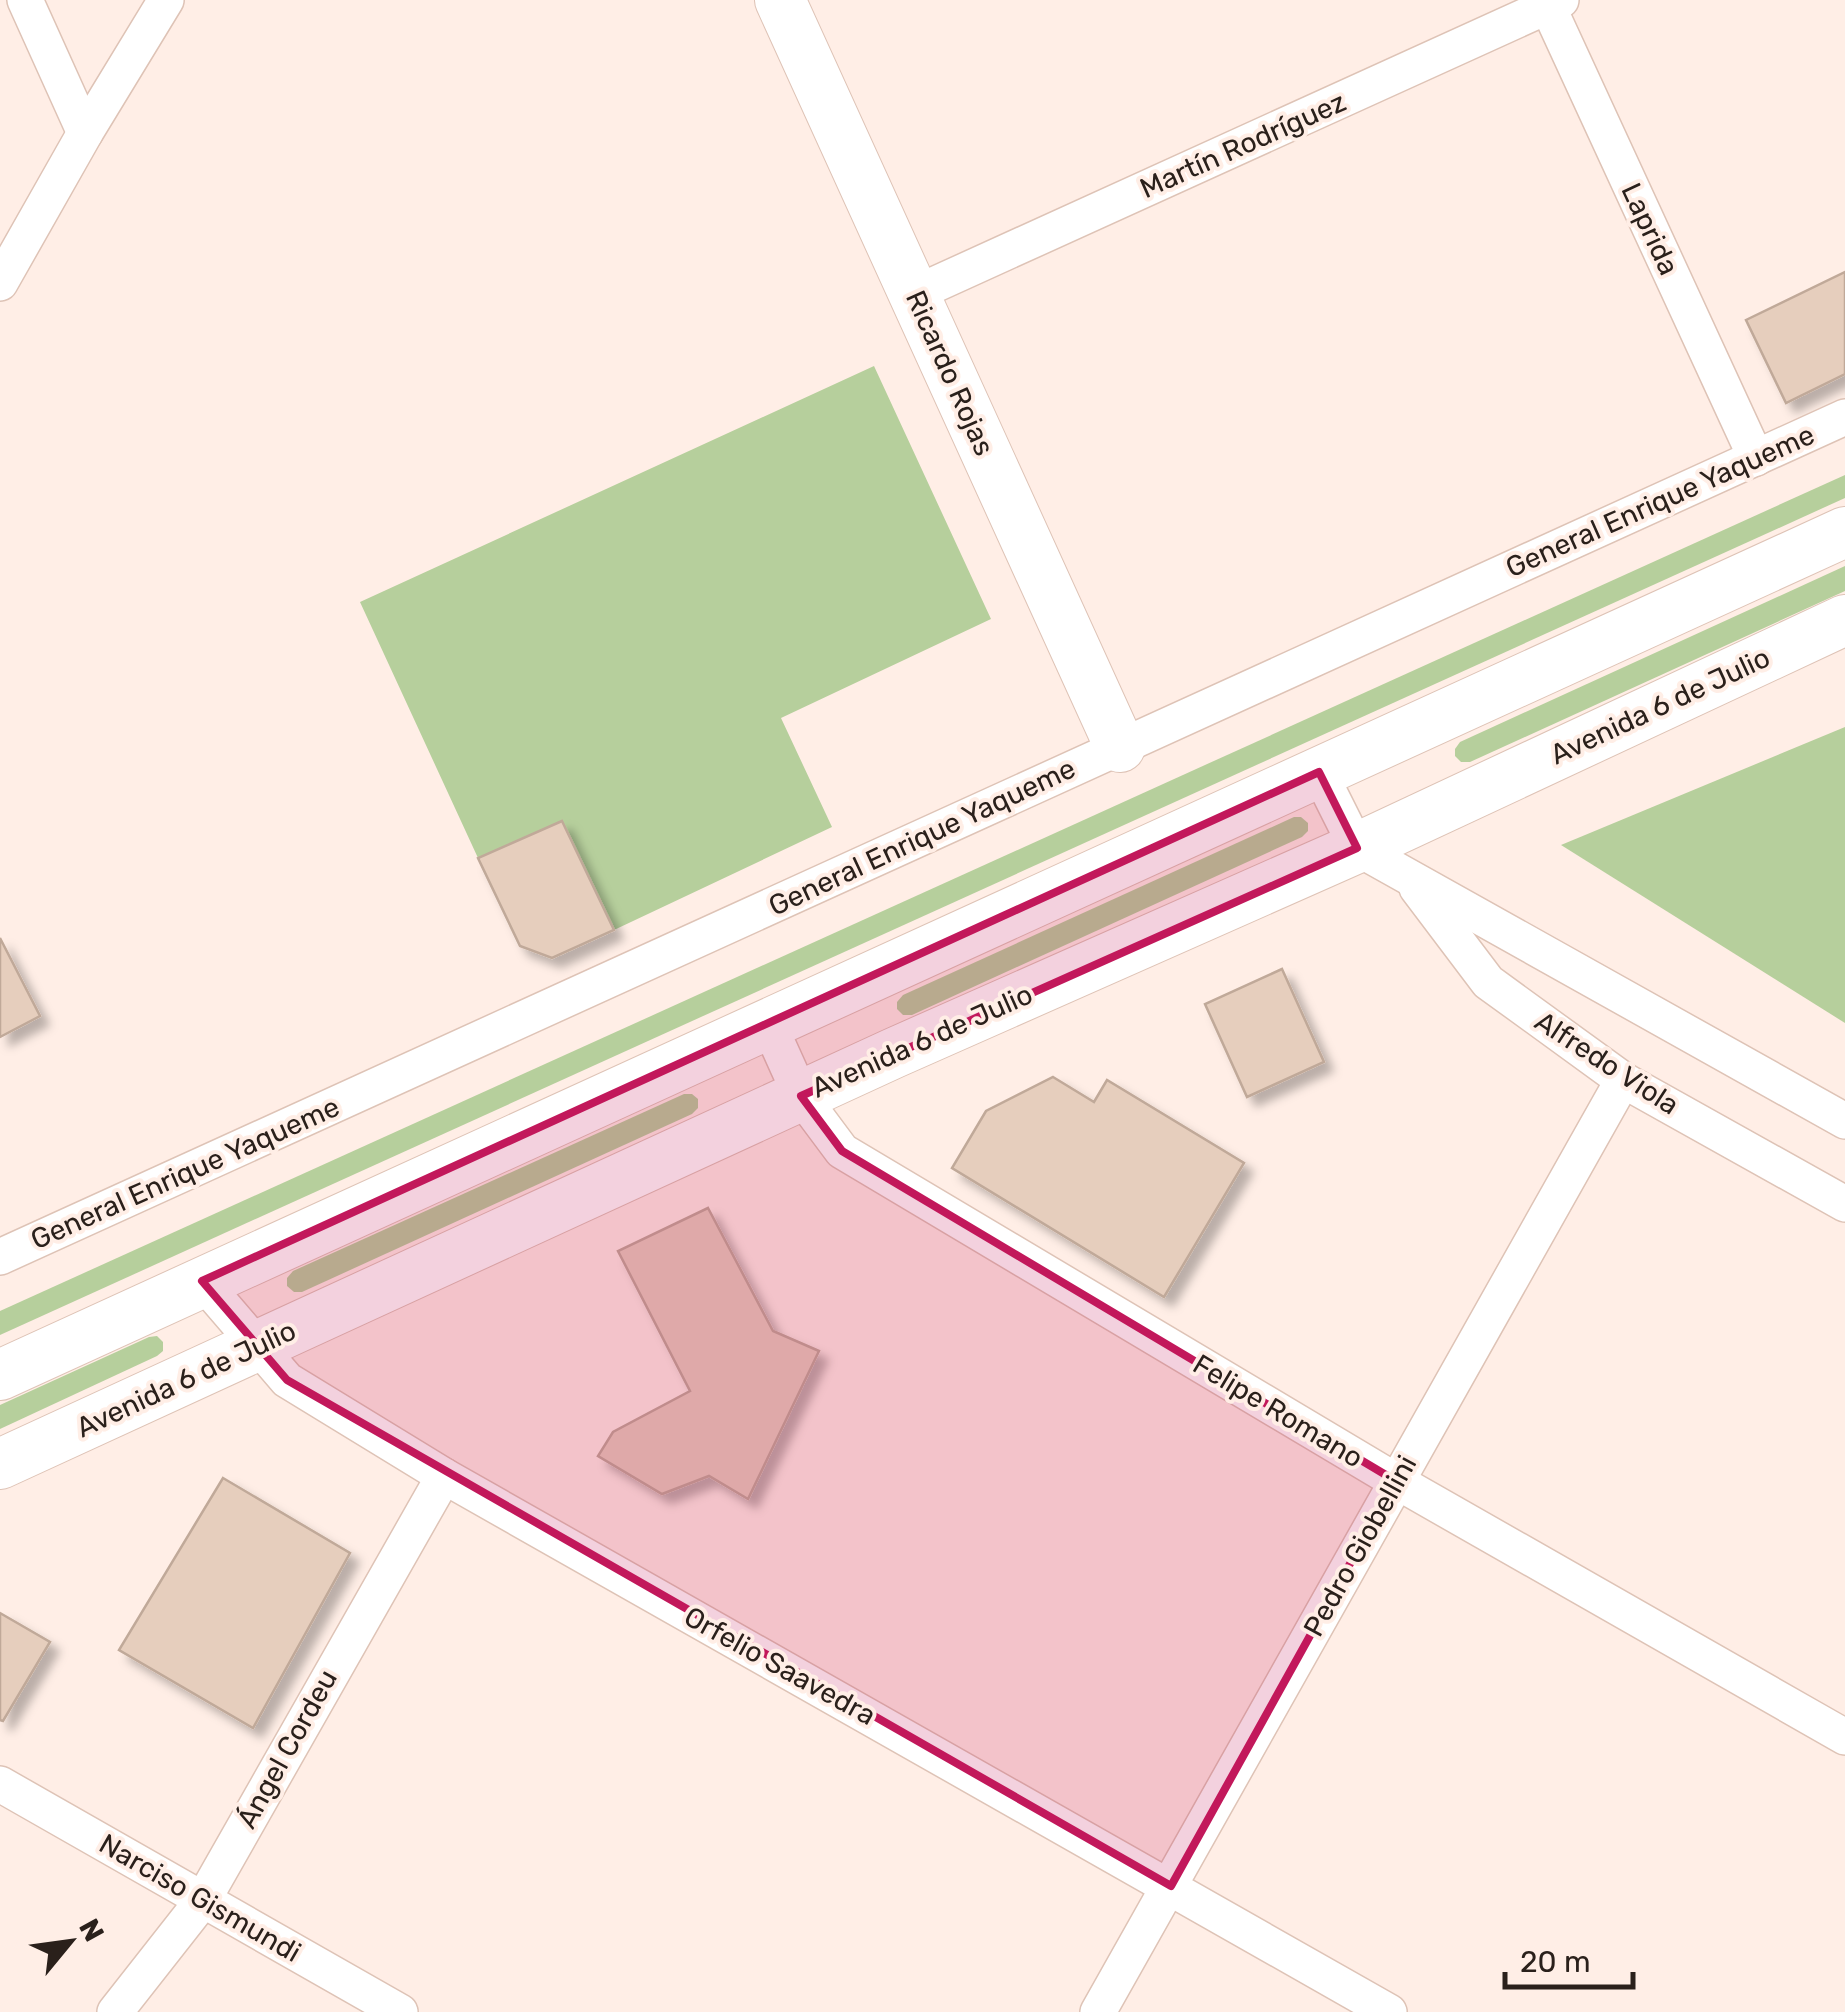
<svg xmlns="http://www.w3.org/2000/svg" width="1845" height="2012" viewBox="0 0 1845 2012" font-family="Rubik,sans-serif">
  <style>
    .green { fill: #b6cf9c }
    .building { fill: #e6cebd; stroke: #c0a999; stroke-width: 2.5; filter: url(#shadow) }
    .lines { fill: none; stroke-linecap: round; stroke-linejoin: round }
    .street-casing { stroke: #dec3b6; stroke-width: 38 }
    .secondary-casing { stroke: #dec3b6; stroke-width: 52 }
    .street { stroke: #fff; stroke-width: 35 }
    .secondary { stroke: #fff; stroke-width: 50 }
    .marked { fill: #c2185b; fill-opacity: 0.2; stroke: #c2185b; stroke-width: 8; stroke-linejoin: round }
    .labels { text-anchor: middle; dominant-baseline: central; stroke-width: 8; stroke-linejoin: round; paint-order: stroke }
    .street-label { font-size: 28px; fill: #2a201b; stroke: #ffeee6 }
  </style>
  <defs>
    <filter id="shadow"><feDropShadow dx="9" dy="9" stdDeviation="5" flood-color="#0004"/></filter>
  </defs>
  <rect width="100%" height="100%" fill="#ffeee6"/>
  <g class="green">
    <path d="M 874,366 L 991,619 L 781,718 L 832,827 L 614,930 L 562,821 L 478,858 L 360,602 Z"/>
    <path d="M 1845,475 L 1845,498 L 0,1335 L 0,1311 Z"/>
    <path d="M 1845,566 L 1845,591 L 1470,762 L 1461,762 L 1455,756 L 1455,749 L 1460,742 Z"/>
    <path d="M 1845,727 L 1845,1023 L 1561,845 Z"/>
    <path d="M 1294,817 L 1301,817 L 1308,823 L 1308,831 L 1302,837 L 912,1015 L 903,1015 L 897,1009 L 897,1002 L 903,995 Z"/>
    <path d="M 684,1094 L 692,1094 L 698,1099 L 698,1108 L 692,1114 L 302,1292 L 294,1292 L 287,1286 L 287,1278 L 293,1271 Z"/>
    <path d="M 157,1336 L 163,1342 L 163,1351 L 157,1356 L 0,1429 L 0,1405 L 149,1337 Z"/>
  </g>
  <g class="building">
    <path d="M 1845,272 L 1845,374 L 1786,403 L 1746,320 Z"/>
    <path d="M 562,821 L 614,930 L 552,958 L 520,946 L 478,858 Z"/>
    <path d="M 0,938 L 40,1016 L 0,1037 Z"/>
    <path d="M 1282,969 L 1324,1062 L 1247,1097 L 1205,1004 Z"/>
    <path d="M 1053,1077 L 1094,1102 L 1107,1080 L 1244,1163 L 1164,1297 L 952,1168 L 986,1111 Z"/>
    <path d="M 708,1208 L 773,1331 L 819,1351 L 748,1499 L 709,1476 L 662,1494 L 598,1456 L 613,1432 L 690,1391 L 618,1251 Z"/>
    <path d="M 223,1478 L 350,1553 L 253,1728 L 119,1650 Z"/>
    <path d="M 0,1613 L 50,1642 L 3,1721 L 0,1720 Z"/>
  </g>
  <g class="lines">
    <g class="street-casing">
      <g id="street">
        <path d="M 25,0 L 85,133"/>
        <path d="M 1545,0 L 1756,458"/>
        <path d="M 0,283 L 85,133 L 166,0"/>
        <path d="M 925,289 L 1561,0"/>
        <path d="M 1319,772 L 1357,848 L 1845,1121"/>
        <path d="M 1417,888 L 1488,982 L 1623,1080 L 1845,1204"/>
        <path d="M 769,1025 L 801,1096 L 842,1151 L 1396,1481 L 1845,1737"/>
        <path d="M 0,1257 L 1845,417"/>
        <path d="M 202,1281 L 287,1380 L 444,1476 L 1389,2012"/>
        <path d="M 0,1784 L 400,2012"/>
        <path d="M 115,2012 L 203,1900 L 444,1476"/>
        <path d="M 1098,2012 L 1623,1080"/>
      </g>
    </g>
    <g class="secondary-casing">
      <g id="secondary">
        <path d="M 780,0 L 1120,747"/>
        <path d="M 0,1375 L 1845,532"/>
        <path d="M 0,1464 L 894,1053 L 1357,848 L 1845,620"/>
      </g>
    </g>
    <use href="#street" class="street"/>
    <use href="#secondary" class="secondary"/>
  </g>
  <path class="marked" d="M 1319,772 L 1357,848 L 801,1096 L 842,1151 L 1396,1481 L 1171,1886 L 287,1380 L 202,1281 Z"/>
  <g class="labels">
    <g class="street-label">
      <text transform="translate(1243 145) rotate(-24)">Martín Rodríguez</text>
      <text transform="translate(1650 229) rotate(65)">Laprida</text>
      <text transform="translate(950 373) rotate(66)">Ricardo Rojas</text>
      <text transform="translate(1660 501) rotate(-24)">General Enrique Yaqueme</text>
      <text transform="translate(1660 706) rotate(-25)">Avenida 6 de Julio</text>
      <text transform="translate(922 837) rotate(-25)">General Enrique Yaqueme</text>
      <text transform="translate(922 1041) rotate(-24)">Avenida 6 de Julio</text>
      <text transform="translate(1607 1063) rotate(33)">Alfredo Viola</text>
      <text transform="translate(185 1173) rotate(-24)">General Enrique Yaqueme</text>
      <text transform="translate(186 1379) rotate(-25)">Avenida 6 de Julio</text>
      <text transform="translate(1278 1411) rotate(31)">Felipe Romano</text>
      <text transform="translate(1360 1546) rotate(-61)">Pedro Giobellini</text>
      <text transform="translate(780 1666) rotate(29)">Orfelio Saavedra</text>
      <text transform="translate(287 1749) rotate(-61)">Ángel Cordeu</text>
      <text transform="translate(200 1898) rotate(30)">Narciso Gismundi</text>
    </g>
  </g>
  <g transform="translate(70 1942) rotate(61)" stroke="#ffeee6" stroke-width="8" paint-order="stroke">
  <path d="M0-8L18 38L0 25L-18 38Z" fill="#2a201b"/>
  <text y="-15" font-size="28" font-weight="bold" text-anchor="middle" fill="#2a201b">N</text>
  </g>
  <path d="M1505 1972v15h128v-15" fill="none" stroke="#2a201b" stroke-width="5"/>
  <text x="1520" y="1972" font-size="30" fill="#2a201b" stroke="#ffeee6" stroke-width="8" paint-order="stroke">20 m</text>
</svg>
